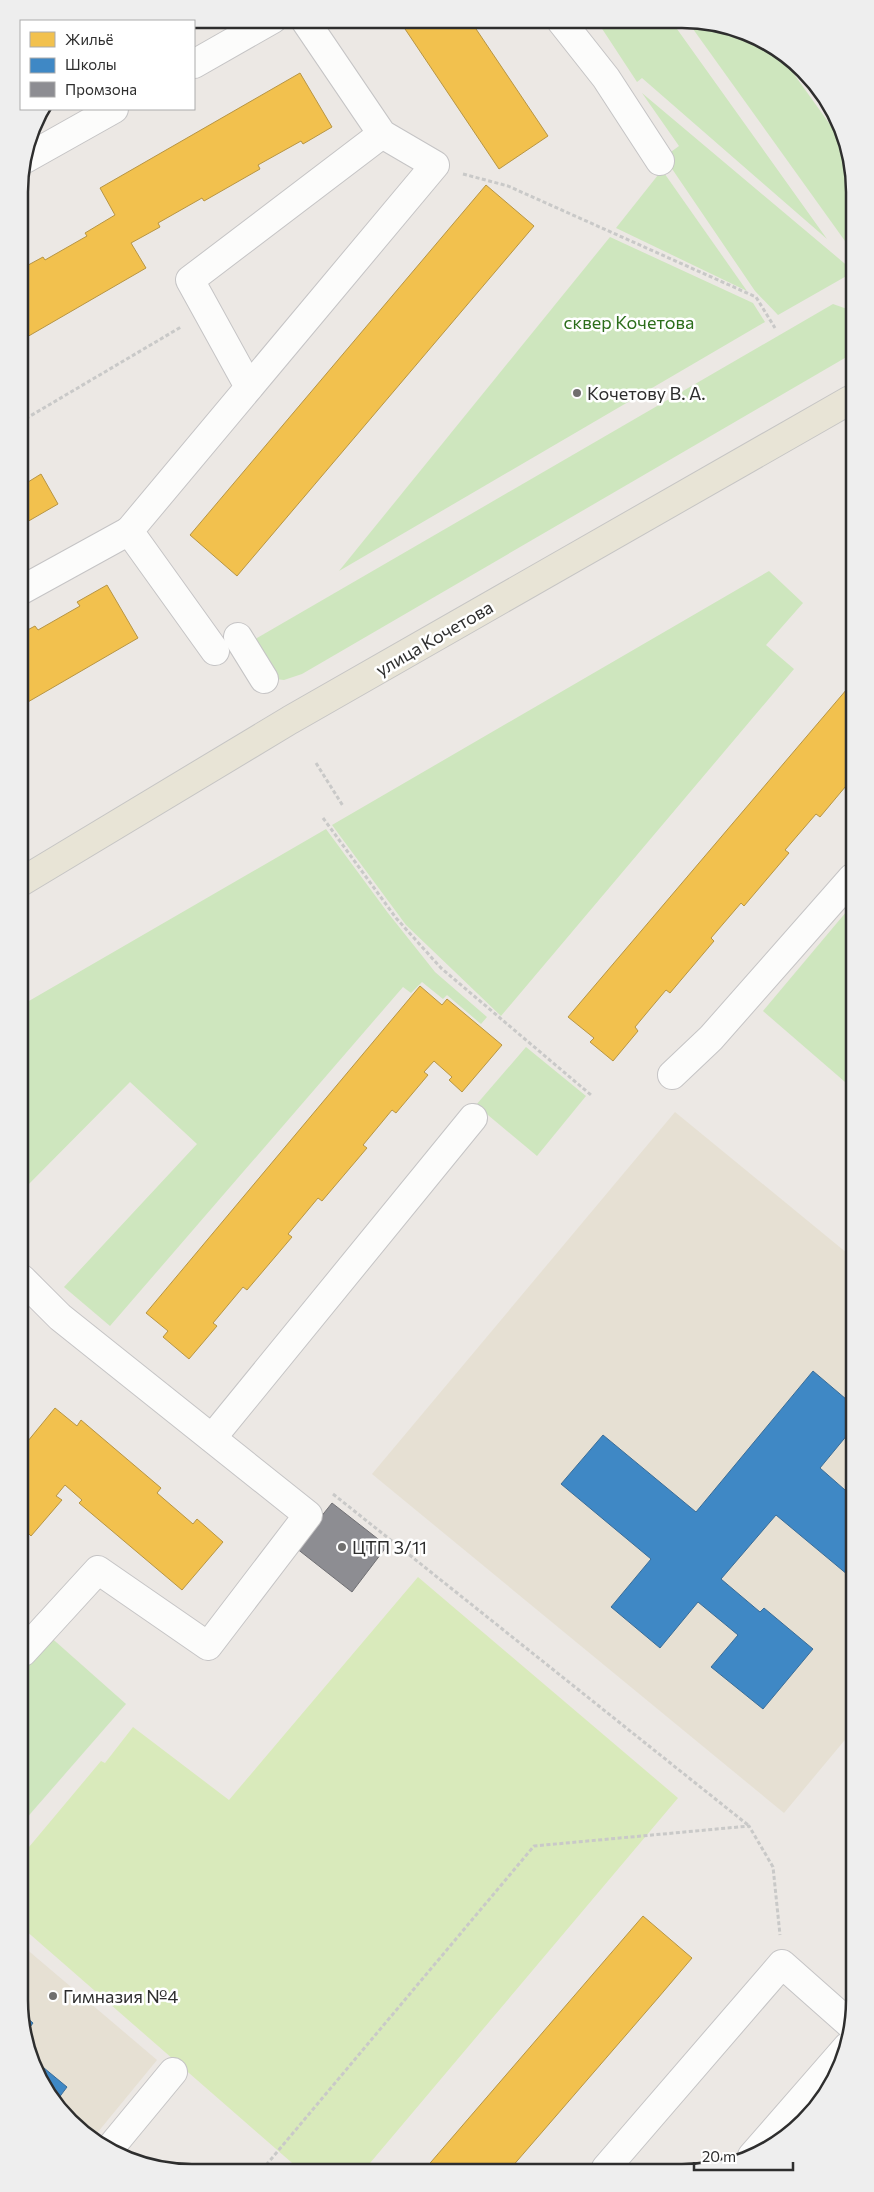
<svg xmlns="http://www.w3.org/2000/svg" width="874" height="2192" viewBox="0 0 874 2192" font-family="Commissioner,sans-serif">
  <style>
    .education { fill: #e6e0d3 }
    .green { fill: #cee6be }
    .pitch { fill: #d9eabb }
    .homes { fill: #f2c14e; stroke: #b79544 }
    .schools { fill: #3f88c5; stroke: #3a6d98 }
    .industry { fill: #8d8d92; stroke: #707074 }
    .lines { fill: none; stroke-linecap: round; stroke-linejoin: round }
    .minor-casing { stroke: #c5c4c5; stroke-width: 30 }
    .major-casing { stroke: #c6c5c4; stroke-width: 30 }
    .path { stroke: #c9c9c8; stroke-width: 3; stroke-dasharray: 4 2.5; stroke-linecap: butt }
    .minor { stroke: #fcfcfb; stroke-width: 28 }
    .major { stroke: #e8e4d6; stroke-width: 28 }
    .poi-dot { fill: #706f6e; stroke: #fff; stroke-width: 2 }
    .labels { text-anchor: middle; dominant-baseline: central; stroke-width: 5; stroke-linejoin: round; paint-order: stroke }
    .park-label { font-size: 18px; fill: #2c6e1b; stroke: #fff }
    .poi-label { font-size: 18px; fill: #2e2e2e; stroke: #fff; text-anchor: start }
    .street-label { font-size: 18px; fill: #2e2e2e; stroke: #fff }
    .rim { fill: none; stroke: #2e2e2e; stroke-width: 2.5 }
  </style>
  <rect width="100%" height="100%" fill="#ece8e4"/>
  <g class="education">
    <path d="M 675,1112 L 853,1258 L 854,1729 L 784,1813 L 372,1474 Z"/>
    <path d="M 24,1947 L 157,2060 L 93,2138 L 77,2130 L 42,2087 L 25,2045 Z"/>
  </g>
  <g class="green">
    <path d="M 597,21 L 672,22 L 827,239 L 642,78 L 637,82 Z"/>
    <path d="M 688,22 L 716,22 L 759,37 L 776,49 L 849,151 L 850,248 Z"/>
    <path d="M 642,93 L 850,268 L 850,274 L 778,315 L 755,291 L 664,157 L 679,146 Z"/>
    <path d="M 662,170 L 747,291 L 616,228 Z"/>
    <path d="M 610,237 L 753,303 L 765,322 L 339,571 Z"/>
    <path d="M 833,304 L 850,310 L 850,355 L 302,674 L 284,680 L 275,679 L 252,641 Z"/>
    <path d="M 769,571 L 803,603 L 766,645 L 794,669 L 501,1016 L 406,925 L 332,825 Z"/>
    <path d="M 326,829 L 388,913 L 435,972 L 487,1017 L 481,1024 L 447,995 L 443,999 L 422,982 L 411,993 L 403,987 L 110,1326 L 64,1287 L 197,1144 L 130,1082 L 22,1191 L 22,1005 Z"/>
    <path d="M 852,905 L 852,1088 L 763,1011 Z"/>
    <path d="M 526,1047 L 586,1096 L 537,1156 L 476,1105 Z"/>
    <path d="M 47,1634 L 126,1704 L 24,1821 L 23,1660 Z"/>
  </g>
  <path class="pitch" d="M 418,1577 L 678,1798 L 365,2169 L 299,2169 L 24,1929 L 24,1853 L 101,1761 L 105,1763 L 133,1727 L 229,1800 Z"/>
  <g class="homes">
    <path d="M 399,20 L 470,20 L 548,136 L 499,169 Z"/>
    <path d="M 300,73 L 332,127 L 303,144 L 301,141 L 258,165 L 260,169 L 204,201 L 202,198 L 158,223 L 160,227 L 131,243 L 146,268 L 20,341 L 19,270 L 43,257 L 45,260 L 87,236 L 85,233 L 115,215 L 100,188 Z"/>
    <path d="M 486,185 L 534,226 L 237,576 L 190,535 Z"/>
    <path d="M 41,474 L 58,504 L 20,526 L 20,487 Z"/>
    <path d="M 107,585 L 138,638 L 21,706 L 20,634 L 35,626 L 38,630 L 80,606 L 77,602 Z"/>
    <path d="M 847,689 L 851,693 L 851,772 L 849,775 L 851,780 L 820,817 L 816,814 L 785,850 L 789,853 L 744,906 L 741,903 L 711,938 L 714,941 L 670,993 L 666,990 L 650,1009 L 635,1027 L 638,1031 L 613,1061 L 590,1042 L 594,1038 L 568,1017 Z"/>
    <path d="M 420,986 L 442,1005 L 447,999 L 502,1045 L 462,1092 L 449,1080 L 452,1077 L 434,1061 L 424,1072 L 428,1075 L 396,1113 L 392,1110 L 363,1145 L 367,1148 L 322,1201 L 318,1198 L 288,1234 L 292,1237 L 247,1290 L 243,1287 L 213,1323 L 217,1326 L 189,1359 L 163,1337 L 168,1331 L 146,1313 Z"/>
    <path d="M 55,1408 L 77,1426 L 81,1420 L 161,1488 L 157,1493 L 193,1524 L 197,1519 L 223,1542 L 182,1590 L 79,1503 L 82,1500 L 65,1485 L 56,1496 L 62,1500 L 31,1536 L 27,1532 L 23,1536 L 23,1447 Z"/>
    <path d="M 643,1916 L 692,1958 L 658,1998 L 511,2168 L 425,2169 Z"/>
  </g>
  <g class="schools">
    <path d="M 813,1371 L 853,1405 L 853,1428 L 820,1468 L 853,1497 L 854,1580 L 776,1515 L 721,1579 L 760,1612 L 764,1608 L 813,1649 L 763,1709 L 711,1667 L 738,1635 L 698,1602 L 660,1648 L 611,1607 L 651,1559 L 561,1484 L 603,1435 L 696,1512 Z"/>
    <path d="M 24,2015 L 33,2023 L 25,2034 Z"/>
    <path d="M 38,2063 L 67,2087 L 55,2103 L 42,2087 L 34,2068 Z"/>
  </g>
  <path class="industry" d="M 332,1503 L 387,1546 L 352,1592 L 296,1548 Z"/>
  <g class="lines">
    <g class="minor-casing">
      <g id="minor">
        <path d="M 561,21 L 606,78 L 660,161"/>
        <path d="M 194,64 L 273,19"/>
        <path d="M 25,159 L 114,109"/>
        <path d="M 249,387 L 190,280 L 382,134"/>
        <path d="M 20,591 L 129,531"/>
        <path d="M 238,637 L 264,679"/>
        <path d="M 215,651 L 129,531 L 435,165 L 382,134 L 304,19"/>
        <path d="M 672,1075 L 711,1038 L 852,878"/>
        <path d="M 22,1279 L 60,1317 L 308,1515 L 208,1646 L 98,1570 L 23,1652"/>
        <path d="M 212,1438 L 473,1118"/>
        <path d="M 111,2147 L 173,2072"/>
        <path d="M 752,2156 L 847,2047"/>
        <path d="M 606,2168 L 782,1964 L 852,2026"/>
      </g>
    </g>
    <g class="major-casing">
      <path id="major" d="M 21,882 L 290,720 L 850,400"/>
    </g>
    <g class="path">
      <path d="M 463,174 L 508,186 L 756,297 L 775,328"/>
      <path d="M 20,422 L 181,327"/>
      <path d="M 316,763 L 343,806"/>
      <path d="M 323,818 L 396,918 L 441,968 L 591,1095"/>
      <path d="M 333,1494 L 748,1825"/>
      <path d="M 262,2170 L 534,1846 L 749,1826 L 773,1867 L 780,1935"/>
    </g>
    <use href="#minor" class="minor"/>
    <use href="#major" class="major"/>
  </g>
  <g class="poi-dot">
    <circle cx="577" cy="393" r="5"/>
    <circle cx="342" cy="1547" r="5"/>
    <circle cx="53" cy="1996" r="5"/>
  </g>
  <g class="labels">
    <g class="park-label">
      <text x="629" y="322">сквер Кочетова</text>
    </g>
    <g class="poi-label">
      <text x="587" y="393">Кочетову В. А.</text>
      <text x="352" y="1547">ЦТП 3/11</text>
      <text x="63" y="1996">Гимназия №4</text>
    </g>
    <g class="street-label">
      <text transform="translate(434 638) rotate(-30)">улица Кочетова</text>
    </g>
  </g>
  <path d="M0 0H874V2192H0ZM192 28H682A164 164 0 0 1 846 192V2000A164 164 0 0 1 682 2164H192A164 164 0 0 1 28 2000V192A164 164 0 0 1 192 28Z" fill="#eee" fill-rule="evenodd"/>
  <path class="rim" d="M192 28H682A164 164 0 0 1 846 192V2000A164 164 0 0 1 682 2164H192A164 164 0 0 1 28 2000V192A164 164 0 0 1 192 28Z"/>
  <rect x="20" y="20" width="175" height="90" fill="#ffffff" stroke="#ababab"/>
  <rect x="30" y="32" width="25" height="15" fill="#f2c14e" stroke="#ababab"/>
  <text x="65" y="45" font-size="15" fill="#2e2e2e">Жильё</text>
  <rect x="30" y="58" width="25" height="15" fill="#3f88c5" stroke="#ababab"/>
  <text x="65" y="70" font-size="15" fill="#2e2e2e">Школы</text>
  <rect x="30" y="82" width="25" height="15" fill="#8d8d92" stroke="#ababab"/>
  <text x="65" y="95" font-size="15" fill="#2e2e2e">Промзона</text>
  <path d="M694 2162v8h99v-8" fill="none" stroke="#2e2e2e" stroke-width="2.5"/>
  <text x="702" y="2162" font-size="15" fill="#2e2e2e" stroke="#ffffff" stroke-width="4" paint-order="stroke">20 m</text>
</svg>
